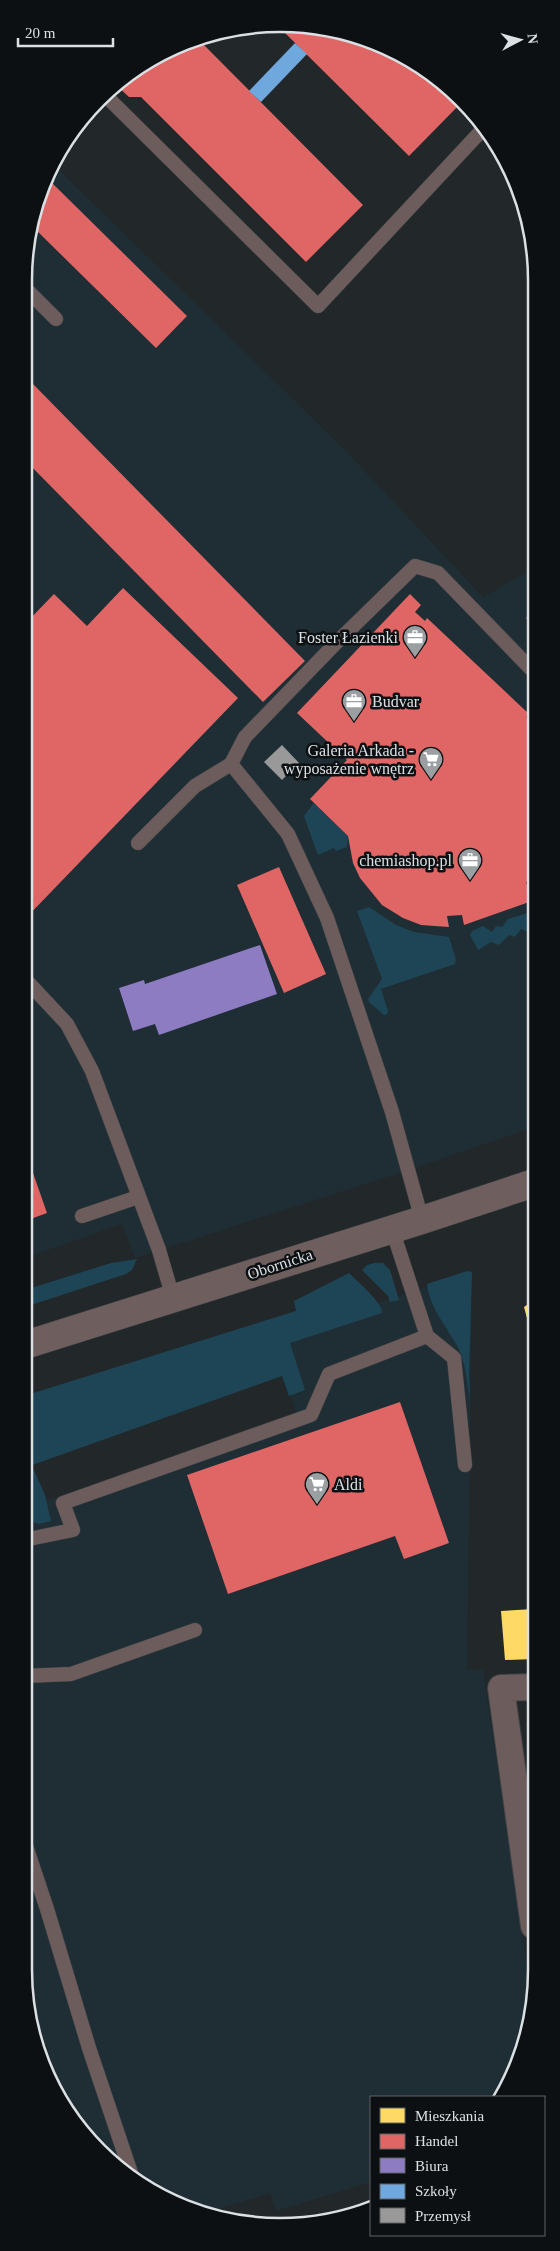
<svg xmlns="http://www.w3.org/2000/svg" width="560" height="2251" viewBox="0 0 560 2251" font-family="Georgia,serif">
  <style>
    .built { fill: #1f2e35 }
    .green { fill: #1e4556 }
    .homes { fill: #ffd966 }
    .shops { fill: #e06666 }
    .offices { fill: #8e7cc3 }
    .schools { fill: #6fa8dc }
    .industry { fill: #999 }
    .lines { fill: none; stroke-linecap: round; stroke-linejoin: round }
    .service-casing { stroke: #404446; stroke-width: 15 }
    .minor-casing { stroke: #404446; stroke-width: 28 }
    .secondary-casing { stroke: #404446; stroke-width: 29 }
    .service { stroke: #6d5c5c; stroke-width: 14 }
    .minor { stroke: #6d5c5c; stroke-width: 26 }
    .secondary { stroke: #6e5e5e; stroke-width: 28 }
    .labels { text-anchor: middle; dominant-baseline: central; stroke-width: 5; stroke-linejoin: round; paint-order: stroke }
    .poi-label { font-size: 16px; fill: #dae0e3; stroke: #0c1012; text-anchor: end }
    .street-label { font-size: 16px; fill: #dae0e3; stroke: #0c1012 }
    .rim { fill: none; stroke: #dae0e3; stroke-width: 2.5 }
  </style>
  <rect width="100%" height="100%" fill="#222729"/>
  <g class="built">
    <path d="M 54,165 L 346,451 L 483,597 L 534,568 L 534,1127 L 412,1169 L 135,1258 L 122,1224 L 25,1258 L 26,246 Z"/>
    <path d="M 472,1272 L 467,1669 L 483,1670 L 533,2007 L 503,2097 L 371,2097 L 371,2182 L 276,2211 L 270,2193 L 209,2212 L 166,2201 L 88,2140 L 70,2112 L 36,2017 L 33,2018 L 24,1971 L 24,1508 L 297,1415 L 272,1337 Z"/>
  </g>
  <g class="green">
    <path d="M 314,803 L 348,836 L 347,847 L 336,851 L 334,848 L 318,855 L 304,816 Z"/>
    <path d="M 369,907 L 396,925 L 414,932 L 449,937 L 456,960 L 455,964 L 381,989 L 388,1011 L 387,1014 L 384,1015 L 369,1002 L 368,999 L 382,979 L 357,911 Z"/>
    <path d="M 534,911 L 534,929 L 528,932 L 521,929 L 515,937 L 509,935 L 499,945 L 491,942 L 478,950 L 470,935 L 472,931 L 483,926 L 492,932 L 496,926 L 502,927 L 508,919 Z"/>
    <path d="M 137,1259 L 132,1270 L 126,1274 L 25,1307 L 25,1290 L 111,1263 Z"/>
    <path d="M 375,1263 L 383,1263 L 390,1270 L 399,1300 L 390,1302 L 388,1296 L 362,1270 L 367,1265 Z"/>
    <path d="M 467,1271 L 472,1272 L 469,1374 L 470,1401 C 467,1383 466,1361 456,1344 C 445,1324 430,1308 427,1284 Z"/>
    <path d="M 349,1273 C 357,1281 384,1304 382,1313 L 290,1343 L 305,1390 L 289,1396 L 282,1376 L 24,1468 L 24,1397 L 27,1395 L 296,1311 L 294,1301 Z"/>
    <path d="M 34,1470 L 45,1495 L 51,1521 L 39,1524 L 30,1521 L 24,1512 L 24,1471 Z"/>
  </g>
  <g class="homes">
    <path d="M 534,1300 L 534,1324 L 528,1322 L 524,1307 Z"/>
    <path d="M 534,1609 L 534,1659 L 505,1660 L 501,1611 Z"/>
  </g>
  <g class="shops">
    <path d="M 314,26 L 394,50 L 463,101 L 409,156 L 280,28 Z"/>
    <path d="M 199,40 L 363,205 L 306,262 L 141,97 L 129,97 L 116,85 L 124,77 Z"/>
    <path d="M 49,180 L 187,316 L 156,348 L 33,227 Z"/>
    <path d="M 33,384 L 305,661 L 263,702 L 26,461 L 26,391 Z"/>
    <path d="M 123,588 L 238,698 L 25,919 L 25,624 L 54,594 L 87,626 Z"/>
    <path d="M 410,594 L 421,605 L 415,612 L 425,621 L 427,618 L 529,714 L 526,717 L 534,724 L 534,879 L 526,882 L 532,901 L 464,925 L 462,915 L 447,916 L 449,927 L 421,925 L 403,918 L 382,905 L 360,878 L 353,863 L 348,836 L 310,799 L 347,760 L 297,713 Z"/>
    <path d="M 534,610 L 534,627 L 526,618 Z"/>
    <path d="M 279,867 L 326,974 L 284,993 L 237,885 Z"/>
    <path d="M 25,1150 L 47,1213 L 25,1221 Z"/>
    <path d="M 400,1402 L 449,1543 L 404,1559 L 395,1536 L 228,1594 L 187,1475 Z"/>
    <path d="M 533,1448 L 534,1448 L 534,1477 L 530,1477 Z"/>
  </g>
  <path class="offices" d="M 260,945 L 277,994 L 159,1035 L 155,1024 L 133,1031 L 119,988 L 144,980 L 145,984 Z"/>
  <path class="schools" d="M 295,43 L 307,54 L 261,102 L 249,91 Z"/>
  <path class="industry" d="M 282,745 L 299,763 L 282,780 L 264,762 Z"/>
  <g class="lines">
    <g class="service-casing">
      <g id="service">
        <path d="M 107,97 L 318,306 L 483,129"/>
        <path d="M 26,289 L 56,319"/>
        <path d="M 138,843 L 195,786 L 231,764"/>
        <path d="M 25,979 L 67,1024 L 92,1071 L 159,1250 L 173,1298"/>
        <path d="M 82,1216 L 138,1197"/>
        <path d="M 422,1220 L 392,1112 L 327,918 L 288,834 L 231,764 L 245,737 L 335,644 L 415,566 L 438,573 L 534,672"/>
        <path d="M 392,1229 L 427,1336 L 454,1358 L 465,1465"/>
        <path d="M 24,1540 L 73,1530 L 63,1503 L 311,1415 L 329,1374 L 427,1336"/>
        <path d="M 24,1676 L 71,1674 L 195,1630"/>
        <path d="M 24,1840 L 47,1909 L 89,2048 L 131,2173"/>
      </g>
    </g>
    <g class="minor-casing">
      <path id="minor" d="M 534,1926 L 501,1688 L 534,1687"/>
    </g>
    <g class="secondary-casing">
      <path id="secondary" d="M 25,1345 L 422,1220 L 534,1183"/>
    </g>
    <use href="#service" class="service"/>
    <use href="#minor" class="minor"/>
    <use href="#secondary" class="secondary"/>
  </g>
  <defs>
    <g id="office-pin" transform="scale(1.25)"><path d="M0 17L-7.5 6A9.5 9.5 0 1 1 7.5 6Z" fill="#9a9fa2" stroke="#0c1012"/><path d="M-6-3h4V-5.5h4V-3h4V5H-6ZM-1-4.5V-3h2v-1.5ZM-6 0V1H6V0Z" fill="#fff"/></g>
    <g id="supermarket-pin" transform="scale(1.25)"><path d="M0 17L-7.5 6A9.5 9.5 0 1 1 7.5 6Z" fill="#9a9fa2" stroke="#0c1012"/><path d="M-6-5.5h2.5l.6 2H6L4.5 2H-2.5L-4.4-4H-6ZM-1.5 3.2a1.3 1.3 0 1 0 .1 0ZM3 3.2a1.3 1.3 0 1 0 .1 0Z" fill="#fff"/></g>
  </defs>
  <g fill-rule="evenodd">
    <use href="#office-pin" x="415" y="637"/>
    <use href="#office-pin" x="354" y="701"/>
    <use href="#supermarket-pin" x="431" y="759"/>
    <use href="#office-pin" x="470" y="860"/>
    <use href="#supermarket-pin" x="317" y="1484"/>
  </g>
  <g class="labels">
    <g class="poi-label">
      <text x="398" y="637">Foster Łazienki</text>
      <text x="372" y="701" text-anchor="start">Budvar</text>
      <text x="414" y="750">Galeria Arkada -<tspan x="414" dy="18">wyposażenie wnętrz</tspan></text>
      <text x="452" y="860">chemiashop.pl</text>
      <text x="334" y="1484" text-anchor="start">Aldi</text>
    </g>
    <g class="street-label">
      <text transform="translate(280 1264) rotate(-18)">Obornicka</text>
    </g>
  </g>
  <path d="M0 0H560V2251H0ZM280 32H280A248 248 0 0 1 528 280V1970A248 248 0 0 1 280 2218H280A248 248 0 0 1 32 1970V280A248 248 0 0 1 280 32Z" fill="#0c1012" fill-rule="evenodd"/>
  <path class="rim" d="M280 32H280A248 248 0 0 1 528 280V1970A248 248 0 0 1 280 2218H280A248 248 0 0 1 32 1970V280A248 248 0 0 1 280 32Z"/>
  <rect x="370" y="2096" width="175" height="140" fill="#0c1012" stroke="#5e6366"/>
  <rect x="380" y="2108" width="25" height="15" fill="#ffd966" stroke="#5e6366"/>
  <text x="415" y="2121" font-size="15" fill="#dae0e3">Mieszkania</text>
  <rect x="380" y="2134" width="25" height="15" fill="#e06666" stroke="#5e6366"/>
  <text x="415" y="2146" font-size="15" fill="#dae0e3">Handel</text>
  <rect x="380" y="2158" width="25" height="15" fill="#8e7cc3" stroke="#5e6366"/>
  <text x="415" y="2171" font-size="15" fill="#dae0e3">Biura</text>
  <rect x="380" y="2184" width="25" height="15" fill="#6fa8dc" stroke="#5e6366"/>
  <text x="415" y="2196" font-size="15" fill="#dae0e3">Szkoły</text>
  <rect x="380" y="2208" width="25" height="15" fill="#999999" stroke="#5e6366"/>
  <text x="415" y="2221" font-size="15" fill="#dae0e3">Przemysł</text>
  <g transform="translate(520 40) rotate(84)" stroke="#0c1012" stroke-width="4" paint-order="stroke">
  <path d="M0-4L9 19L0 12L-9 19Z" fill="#dae0e3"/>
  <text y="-8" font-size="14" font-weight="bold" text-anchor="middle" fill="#dae0e3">N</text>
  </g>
  <path d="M18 38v8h95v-8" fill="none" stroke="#dae0e3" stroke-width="2.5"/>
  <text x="25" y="38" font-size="15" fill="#dae0e3" stroke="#0c1012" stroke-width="4" paint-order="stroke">20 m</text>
</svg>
